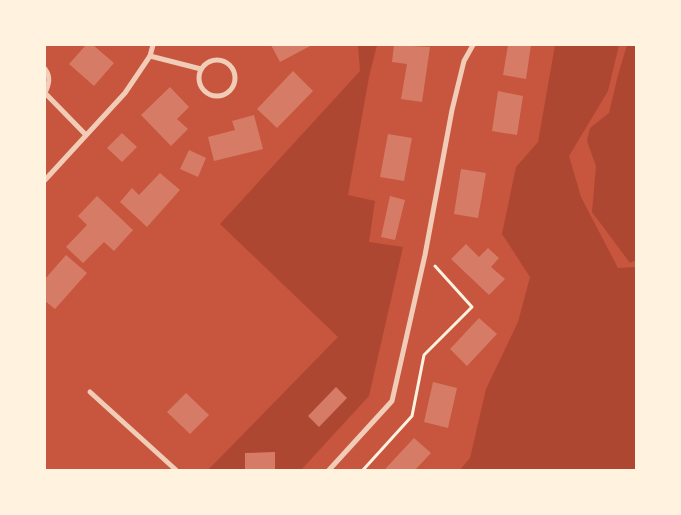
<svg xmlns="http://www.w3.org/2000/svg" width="681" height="515" viewBox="0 0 681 515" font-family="'Fira Sans Condensed',sans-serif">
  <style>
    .green { fill: #ae4732 }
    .building { fill: #d67c66 }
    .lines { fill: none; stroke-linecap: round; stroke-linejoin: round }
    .path { stroke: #fff3e0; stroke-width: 3 }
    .minor { stroke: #f1ccb7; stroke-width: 5 }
  </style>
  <rect width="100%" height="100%" fill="#c8553d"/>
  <g class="green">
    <path d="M 358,45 L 377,45 L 369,77 L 348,195 L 375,201 L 369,242 L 403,247 L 369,396 L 301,470 L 208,470 L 338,337 L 220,224 L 360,71 Z"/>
    <path d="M 555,45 L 619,45 L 608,91 L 569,156 L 581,197 L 618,268 L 636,267 L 636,470 L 460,470 L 470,458 L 486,389 L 518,322 L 530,277 L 502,234 L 516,167 L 538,142 Z"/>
    <path d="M 627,45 L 636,45 L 636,260 L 630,263 L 592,212 L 596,166 L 587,141 L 590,128 L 609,113 L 618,75 Z"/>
  </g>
  <g class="building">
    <path d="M 86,45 L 93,45 L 114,63 L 94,86 L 69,64 Z"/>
    <path d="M 271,45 L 312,45 L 280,62 Z"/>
    <path d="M 394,45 L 430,47 L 422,102 L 401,99 L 407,64 L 392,62 Z"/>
    <path d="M 508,45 L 531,45 L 526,79 L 503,75 Z"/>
    <path d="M 293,71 L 313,91 L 277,128 L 257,109 Z"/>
    <path d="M 170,87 L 189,107 L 177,119 L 188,129 L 171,146 L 141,115 Z"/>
    <path d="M 498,91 L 523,96 L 517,135 L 492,131 Z"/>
    <path d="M 254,115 L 263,149 L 214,161 L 208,137 L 235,130 L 232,121 Z"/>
    <path d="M 122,133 L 137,147 L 122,162 L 107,148 Z"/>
    <path d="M 388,134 L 412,138 L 404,181 L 380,177 Z"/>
    <path d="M 189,150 L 206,158 L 198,177 L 180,169 Z"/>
    <path d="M 461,169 L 486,173 L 478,218 L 454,214 Z"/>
    <path d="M 160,173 L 180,190 L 147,227 L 120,202 L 132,188 L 139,195 Z"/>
    <path d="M 97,196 L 133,230 L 114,251 L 104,242 L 83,263 L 66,247 L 87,225 L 78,216 Z"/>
    <path d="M 390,196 L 405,200 L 395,240 L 381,237 Z"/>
    <path d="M 466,244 L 479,257 L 488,248 L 499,258 L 491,267 L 505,279 L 489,295 L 451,259 Z"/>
    <path d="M 66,255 L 87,273 L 55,309 L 45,301 L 45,279 Z"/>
    <path d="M 479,318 L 497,334 L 467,366 L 450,349 Z"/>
    <path d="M 433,382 L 457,388 L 448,428 L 424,422 Z"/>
    <path d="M 336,387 L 347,398 L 319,427 L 308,416 Z"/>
    <path d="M 186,393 L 209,415 L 190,434 L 167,412 Z"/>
    <path d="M 414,438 L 431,453 L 415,470 L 387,470 L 386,468 Z"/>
    <path d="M 275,452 L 275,470 L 245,470 L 245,453 Z"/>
  </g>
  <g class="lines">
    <path class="path" d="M 363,470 L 412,416 L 424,355 L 472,307 L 435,266"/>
    <g class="minor">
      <path d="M 150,56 L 201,69"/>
      <circle cx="217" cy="78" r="18"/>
      <path d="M 45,69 C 51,77 49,84 45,93"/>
      <path d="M 45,93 L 86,135"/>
      <path d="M 45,180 L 125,93 L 150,56 L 153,45"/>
      <path d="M 90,392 L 176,470"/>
      <path d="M 329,470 L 392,401 L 425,255 L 452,110 L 464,61 L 473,45"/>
    </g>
  </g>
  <rect width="681" height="515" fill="none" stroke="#fff3e0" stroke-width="92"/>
</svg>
